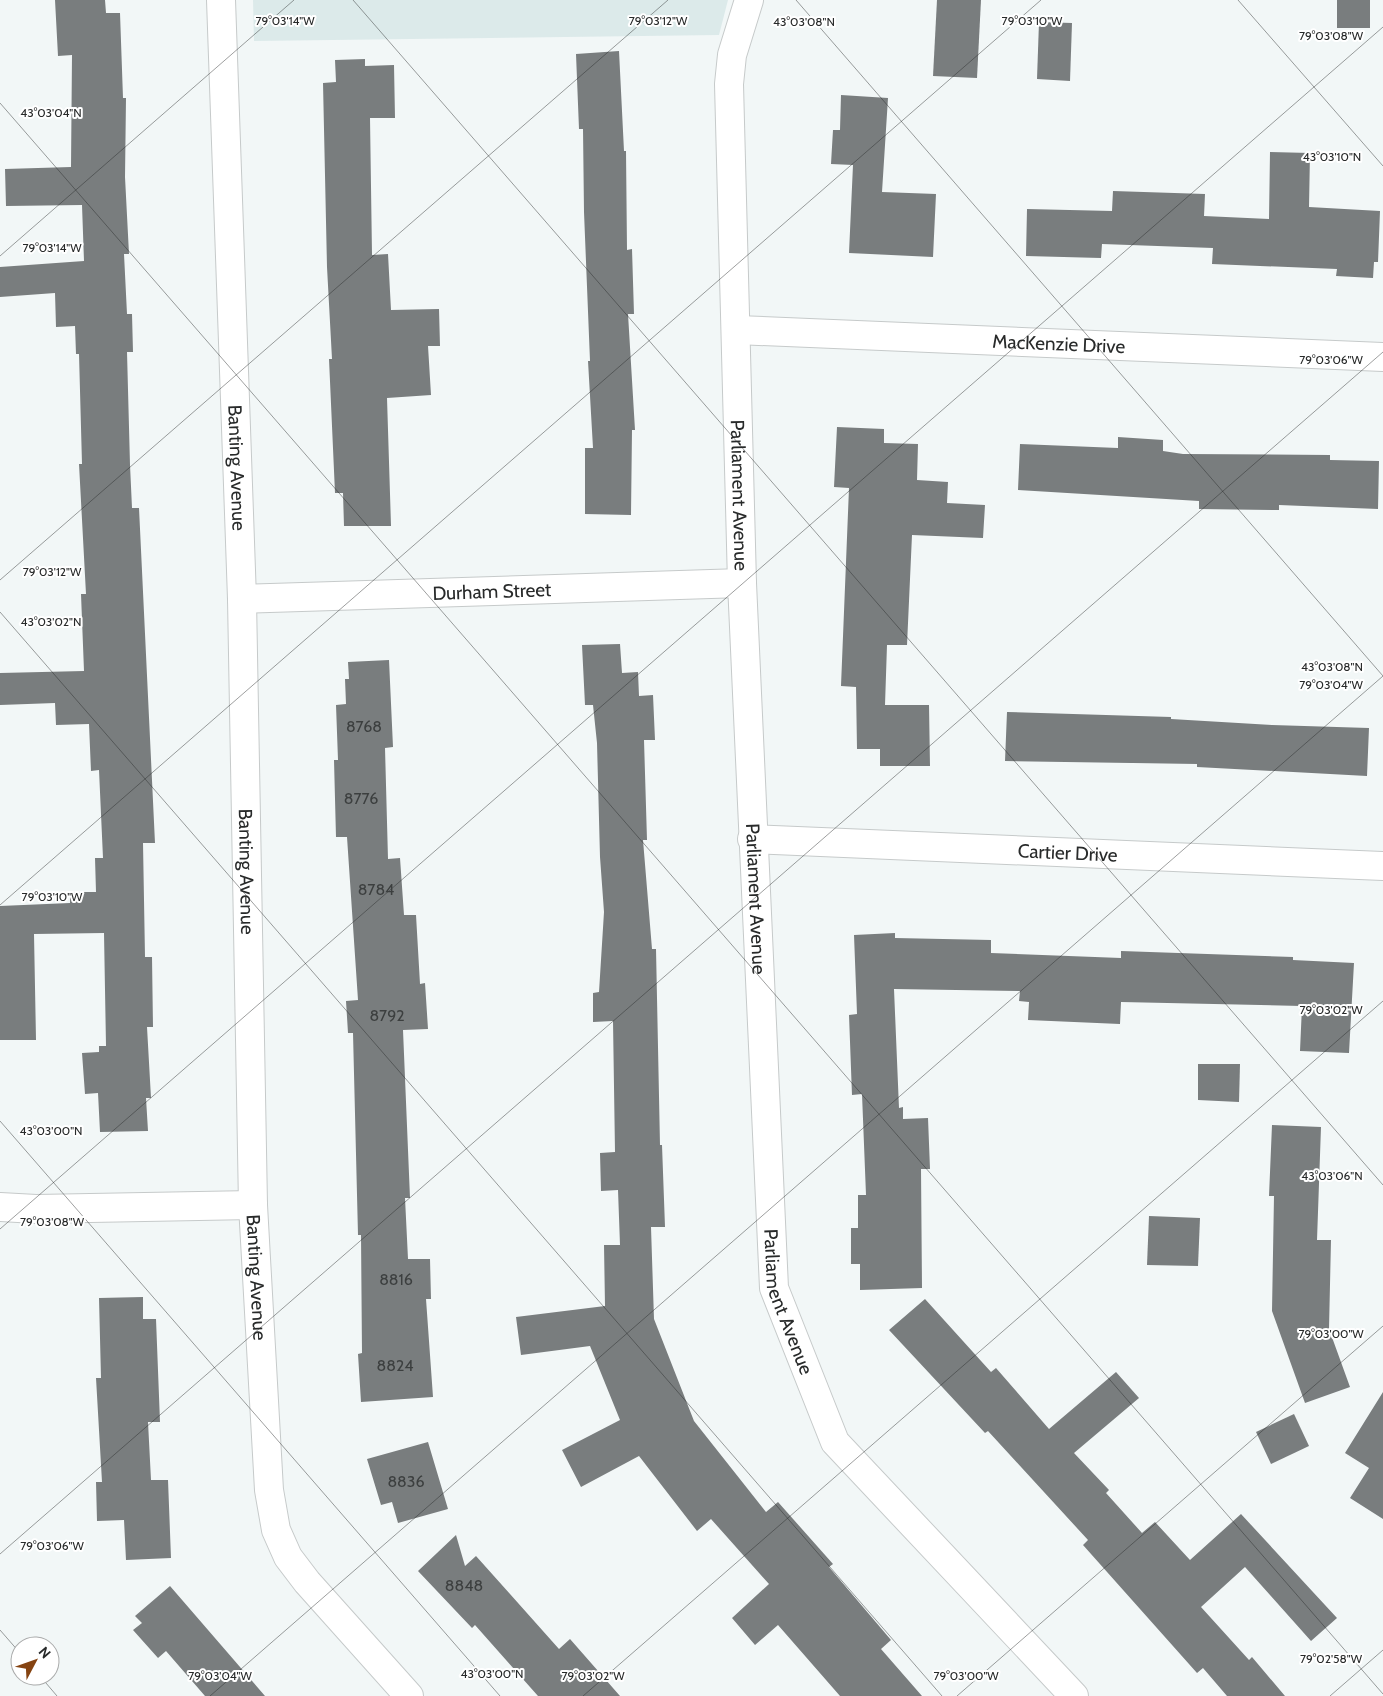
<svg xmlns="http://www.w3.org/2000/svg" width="1383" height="1696" viewBox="0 0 1383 1696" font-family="Cabin,sans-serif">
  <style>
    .built { fill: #dceaea }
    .building { fill: #797d7e }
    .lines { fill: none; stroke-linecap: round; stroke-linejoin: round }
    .minor-casing { stroke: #c6caca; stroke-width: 30 }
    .minor { stroke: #fff; stroke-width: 28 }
    .ticks { fill: none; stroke: #282a2a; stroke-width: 1; stroke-opacity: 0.45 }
    .labels { text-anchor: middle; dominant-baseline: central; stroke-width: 4; stroke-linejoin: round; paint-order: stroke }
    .number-label { font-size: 16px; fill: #3c3f3f }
    .street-label { font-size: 19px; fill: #282a2a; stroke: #fff }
    .ticks-label { font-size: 12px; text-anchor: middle; fill: #282a2a; stroke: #fff; stroke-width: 4; stroke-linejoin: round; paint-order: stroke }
  </style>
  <rect width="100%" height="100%" fill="#f2f7f7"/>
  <path class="built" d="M 253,0 L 728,0 L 719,35 L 254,41 Z"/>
  <g class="building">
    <path d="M 55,0 L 105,0 L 106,13 L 120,13 L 123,98 L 126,98 L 125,177 L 129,254 L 124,254 L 127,314 L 132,314 L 133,352 L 127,352 L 130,465 L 132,508 L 139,508 L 155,843 L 143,843 L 145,957 L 152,957 L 153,1027 L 147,1027 L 151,1098 L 146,1098 L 148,1131 L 100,1132 L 98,1093 L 85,1094 L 82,1053 L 99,1052 L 99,1046 L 106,1046 L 104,933 L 34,934 L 36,1040 L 0,1040 L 0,906 L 70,903 L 70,892 L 96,892 L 95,858 L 103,858 L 99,770 L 91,771 L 89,724 L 56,725 L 55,703 L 0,705 L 0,673 L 84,671 L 81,594 L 86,594 L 79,464 L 82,464 L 79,354 L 76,354 L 75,326 L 56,327 L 55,293 L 0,297 L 0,267 L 84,261 L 82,205 L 6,206 L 5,169 L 71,167 L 72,55 L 58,56 Z"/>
    <path d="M 937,0 L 981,0 L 977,78 L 933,76 Z"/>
    <rect x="1337" y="0" width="33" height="28"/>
    <path d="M 1039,22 L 1072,23 L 1070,81 L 1037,79 Z"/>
    <path d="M 619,51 L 624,151 L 626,151 L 627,250 L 632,249 L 634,314 L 628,314 L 635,430 L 632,430 L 631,515 L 585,514 L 585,448 L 593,448 L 588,361 L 590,361 L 584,212 L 583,129 L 579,129 L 576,54 Z"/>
    <path d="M 365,59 L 365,66 L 394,65 L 395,118 L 370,118 L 372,255 L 388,254 L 391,310 L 439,309 L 440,346 L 428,346 L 431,395 L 387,398 L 391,526 L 344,526 L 343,493 L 335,493 L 329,359 L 332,359 L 327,267 L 323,83 L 336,82 L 335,60 Z"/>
    <path d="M 841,95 L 888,98 L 882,192 L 936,194 L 933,257 L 849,253 L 853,165 L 831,164 L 833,130 L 840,130 Z"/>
    <path d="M 1270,152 L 1310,153 L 1309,207 L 1380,211 L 1378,262 L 1374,262 L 1373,278 L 1336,276 L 1337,269 L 1212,264 L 1213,248 L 1102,244 L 1101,258 L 1026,256 L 1027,209 L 1112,211 L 1113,191 L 1205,194 L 1204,216 L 1269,219 Z"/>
    <path d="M 837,427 L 884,429 L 884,443 L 918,444 L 917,480 L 948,482 L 947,503 L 985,505 L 983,538 L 912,535 L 907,645 L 887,645 L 885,705 L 929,705 L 930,766 L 880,766 L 880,749 L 857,749 L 856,687 L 841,686 L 849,488 L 834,487 Z"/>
    <path d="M 1118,437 L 1163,440 L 1163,451 L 1183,454 L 1330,455 L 1330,460 L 1379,461 L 1378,509 L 1279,505 L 1279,510 L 1199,509 L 1199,501 L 1018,490 L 1020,444 L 1118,448 Z"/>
    <path d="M 620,644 L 622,673 L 638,672 L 639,696 L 653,695 L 655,740 L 644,740 L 647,840 L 643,840 L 652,949 L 656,949 L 660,1145 L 662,1145 L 665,1227 L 651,1227 L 654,1319 L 694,1421 L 766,1512 L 778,1502 L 833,1564 L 829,1567 L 891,1640 L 881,1649 L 922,1696 L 840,1696 L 778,1625 L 755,1645 L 732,1618 L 769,1584 L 711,1519 L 697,1531 L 639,1456 L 581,1487 L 562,1450 L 620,1420 L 590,1346 L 521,1355 L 516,1317 L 605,1306 L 604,1245 L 620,1245 L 618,1190 L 601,1191 L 600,1153 L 615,1152 L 613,1021 L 593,1022 L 593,993 L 599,992 L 604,912 L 600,857 L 597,743 L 593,705 L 585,705 L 582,645 Z"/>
    <path d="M 389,660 L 393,747 L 385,748 L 388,859 L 400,858 L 404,915 L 416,915 L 420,984 L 425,983 L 428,1029 L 403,1030 L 410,1198 L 405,1198 L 408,1259 L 430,1259 L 431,1299 L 426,1299 L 433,1397 L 361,1402 L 358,1354 L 362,1353 L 361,1235 L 358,1235 L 353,1033 L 348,1033 L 346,1001 L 358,1000 L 347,837 L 336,837 L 334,760 L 338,760 L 336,705 L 346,704 L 345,679 L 349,679 L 348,662 Z"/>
    <path d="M 1007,712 L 1171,717 L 1171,719 L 1272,725 L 1369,728 L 1367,776 L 1197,767 L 1197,764 L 1005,761 Z"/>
    <path d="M 895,933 L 895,938 L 991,940 L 991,953 L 1121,958 L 1121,951 L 1293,957 L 1293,960 L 1354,963 L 1349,1053 L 1300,1051 L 1302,1006 L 1121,1002 L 1120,1024 L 1028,1020 L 1029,1002 L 1019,1001 L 1020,991 L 894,989 L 899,1108 L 903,1107 L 903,1119 L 928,1118 L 930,1169 L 921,1169 L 922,1288 L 860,1290 L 860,1264 L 851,1264 L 851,1228 L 858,1228 L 858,1195 L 866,1195 L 862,1094 L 852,1095 L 849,1015 L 857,1014 L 854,935 Z"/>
    <path d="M 1198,1064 L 1240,1064 L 1239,1102 L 1198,1100 Z"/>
    <path d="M 1272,1125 L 1321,1127 L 1317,1240 L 1331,1240 L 1329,1329 L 1350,1387 L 1305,1403 L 1272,1311 L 1274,1196 L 1269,1196 Z"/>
    <path d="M 1149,1216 L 1200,1218 L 1198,1266 L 1147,1265 Z"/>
    <path d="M 143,1297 L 143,1319 L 156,1319 L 160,1422 L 148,1422 L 151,1480 L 168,1480 L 171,1558 L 126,1560 L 124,1520 L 97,1521 L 96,1482 L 102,1482 L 96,1378 L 101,1378 L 99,1298 Z"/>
    <path d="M 925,1299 L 991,1372 L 996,1368 L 1049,1429 L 1116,1372 L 1139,1398 L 1074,1453 L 1109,1490 L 1106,1493 L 1142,1533 L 1155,1522 L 1190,1560 L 1241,1514 L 1337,1618 L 1311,1641 L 1245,1567 L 1201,1607 L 1249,1660 L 1252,1657 L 1285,1696 L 1227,1696 L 1203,1668 L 1197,1673 L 1083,1545 L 1088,1540 L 988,1431 L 985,1433 L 889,1330 Z"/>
    <path d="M 1383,1392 L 1383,1519 L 1350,1498 L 1369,1468 L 1345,1453 Z"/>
    <path d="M 1294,1414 L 1309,1446 L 1271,1464 L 1256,1432 Z"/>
    <path d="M 428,1442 L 448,1509 L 398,1523 L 392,1502 L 381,1505 L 367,1459 Z"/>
    <path d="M 456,1535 L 465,1566 L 476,1556 L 559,1649 L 570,1639 L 620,1696 L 538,1696 L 475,1625 L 472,1628 L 418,1571 Z"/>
    <path d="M 170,1586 L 265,1696 L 205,1696 L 166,1651 L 158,1658 L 133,1630 L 142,1623 L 135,1616 Z"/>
  </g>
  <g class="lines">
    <g class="minor-casing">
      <g id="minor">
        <path id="s1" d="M 221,0 L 242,599 L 253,1205 L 269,1490 L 276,1530 L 288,1557 L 307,1582 L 409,1696"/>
        <path id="s2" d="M 749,0 L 732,55 L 729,84 L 742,583 L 774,1288 L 835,1442 L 1074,1696"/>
        <path id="s3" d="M 737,330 L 1383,357"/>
        <path id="s4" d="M 242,599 L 742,583"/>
        <path id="s5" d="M 752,839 L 1383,866"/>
        <path d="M 0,1207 L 36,1209 L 253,1205"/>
      </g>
    </g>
    <use href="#minor" class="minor"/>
  </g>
  <path class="ticks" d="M 353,0 L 1383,1185M 796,0 L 1383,676M 1238,0 L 1383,166M 0,103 L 1383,1694M 0,256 L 294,0M 0,580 L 668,0M 0,612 L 942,1696M 0,905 L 1041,0M 0,1121 L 500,1696M 0,1229 L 1383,27M 0,1554 L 1383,352M 0,1630 L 20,1653M 40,1676 L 57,1696M 210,1696 L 1383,676M 583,1696 L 1383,1001M 957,1696 L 1383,1326M 1330,1696 L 1383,1650"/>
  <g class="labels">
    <g class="number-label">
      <text x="364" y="726">8768</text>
      <text x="361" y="798">8776</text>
      <text x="376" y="889">8784</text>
      <text x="387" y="1015">8792</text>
      <text x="396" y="1279">8816</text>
      <text x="395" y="1365">8824</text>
      <text x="406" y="1481">8836</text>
      <text x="464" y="1585">8848</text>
    </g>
    <g class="street-label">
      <text stroke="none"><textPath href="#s3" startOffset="322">MacKenzie Drive</textPath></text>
      <text stroke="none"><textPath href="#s1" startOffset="468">Banting Avenue</textPath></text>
      <text stroke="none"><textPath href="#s2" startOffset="498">Parliament Avenue</textPath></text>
      <text stroke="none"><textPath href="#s4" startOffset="250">Durham Street</textPath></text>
      <text stroke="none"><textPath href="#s5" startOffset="316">Cartier Drive</textPath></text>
      <text stroke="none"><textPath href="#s1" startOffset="872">Banting Avenue</textPath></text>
      <text stroke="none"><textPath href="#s2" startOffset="902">Parliament Avenue</textPath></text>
      <text stroke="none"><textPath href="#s1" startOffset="1278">Banting Avenue</textPath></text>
      <text stroke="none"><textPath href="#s2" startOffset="1308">Parliament Avenue</textPath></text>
    </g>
  </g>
  <g class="ticks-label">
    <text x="285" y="25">79°03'14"W</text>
    <text x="658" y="25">79°03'12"W</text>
    <text x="1032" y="25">79°03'10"W</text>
    <text x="804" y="26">43°03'08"N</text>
    <text x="1331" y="40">79°03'08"W</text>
    <text x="51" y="117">43°03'04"N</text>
    <text x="1332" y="161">43°03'10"N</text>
    <text x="52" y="252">79°03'14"W</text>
    <text x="1331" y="364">79°03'06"W</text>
    <text x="52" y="576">79°03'12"W</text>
    <text x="51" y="626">43°03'02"N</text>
    <text x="1332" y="671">43°03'08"N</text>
    <text x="1331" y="689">79°03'04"W</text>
    <text x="52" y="901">79°03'10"W</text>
    <text x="1331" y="1014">79°03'02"W</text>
    <text x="51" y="1135">43°03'00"N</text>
    <text x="1332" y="1180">43°03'06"N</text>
    <text x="52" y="1226">79°03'08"W</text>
    <text x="1331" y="1338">79°03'00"W</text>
    <text x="52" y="1550">79°03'06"W</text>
    <text x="1331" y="1663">79°02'58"W</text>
    <text x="492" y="1678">43°03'00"N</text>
    <text x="220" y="1680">79°03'04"W</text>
    <text x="593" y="1680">79°03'02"W</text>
    <text x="966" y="1680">79°03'00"W</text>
  </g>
  <g transform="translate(35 1661) rotate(49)"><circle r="24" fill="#ffffff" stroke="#a9aaaa"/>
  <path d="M0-4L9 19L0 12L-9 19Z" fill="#854311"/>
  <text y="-8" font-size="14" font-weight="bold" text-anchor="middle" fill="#282a2a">N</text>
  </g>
</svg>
